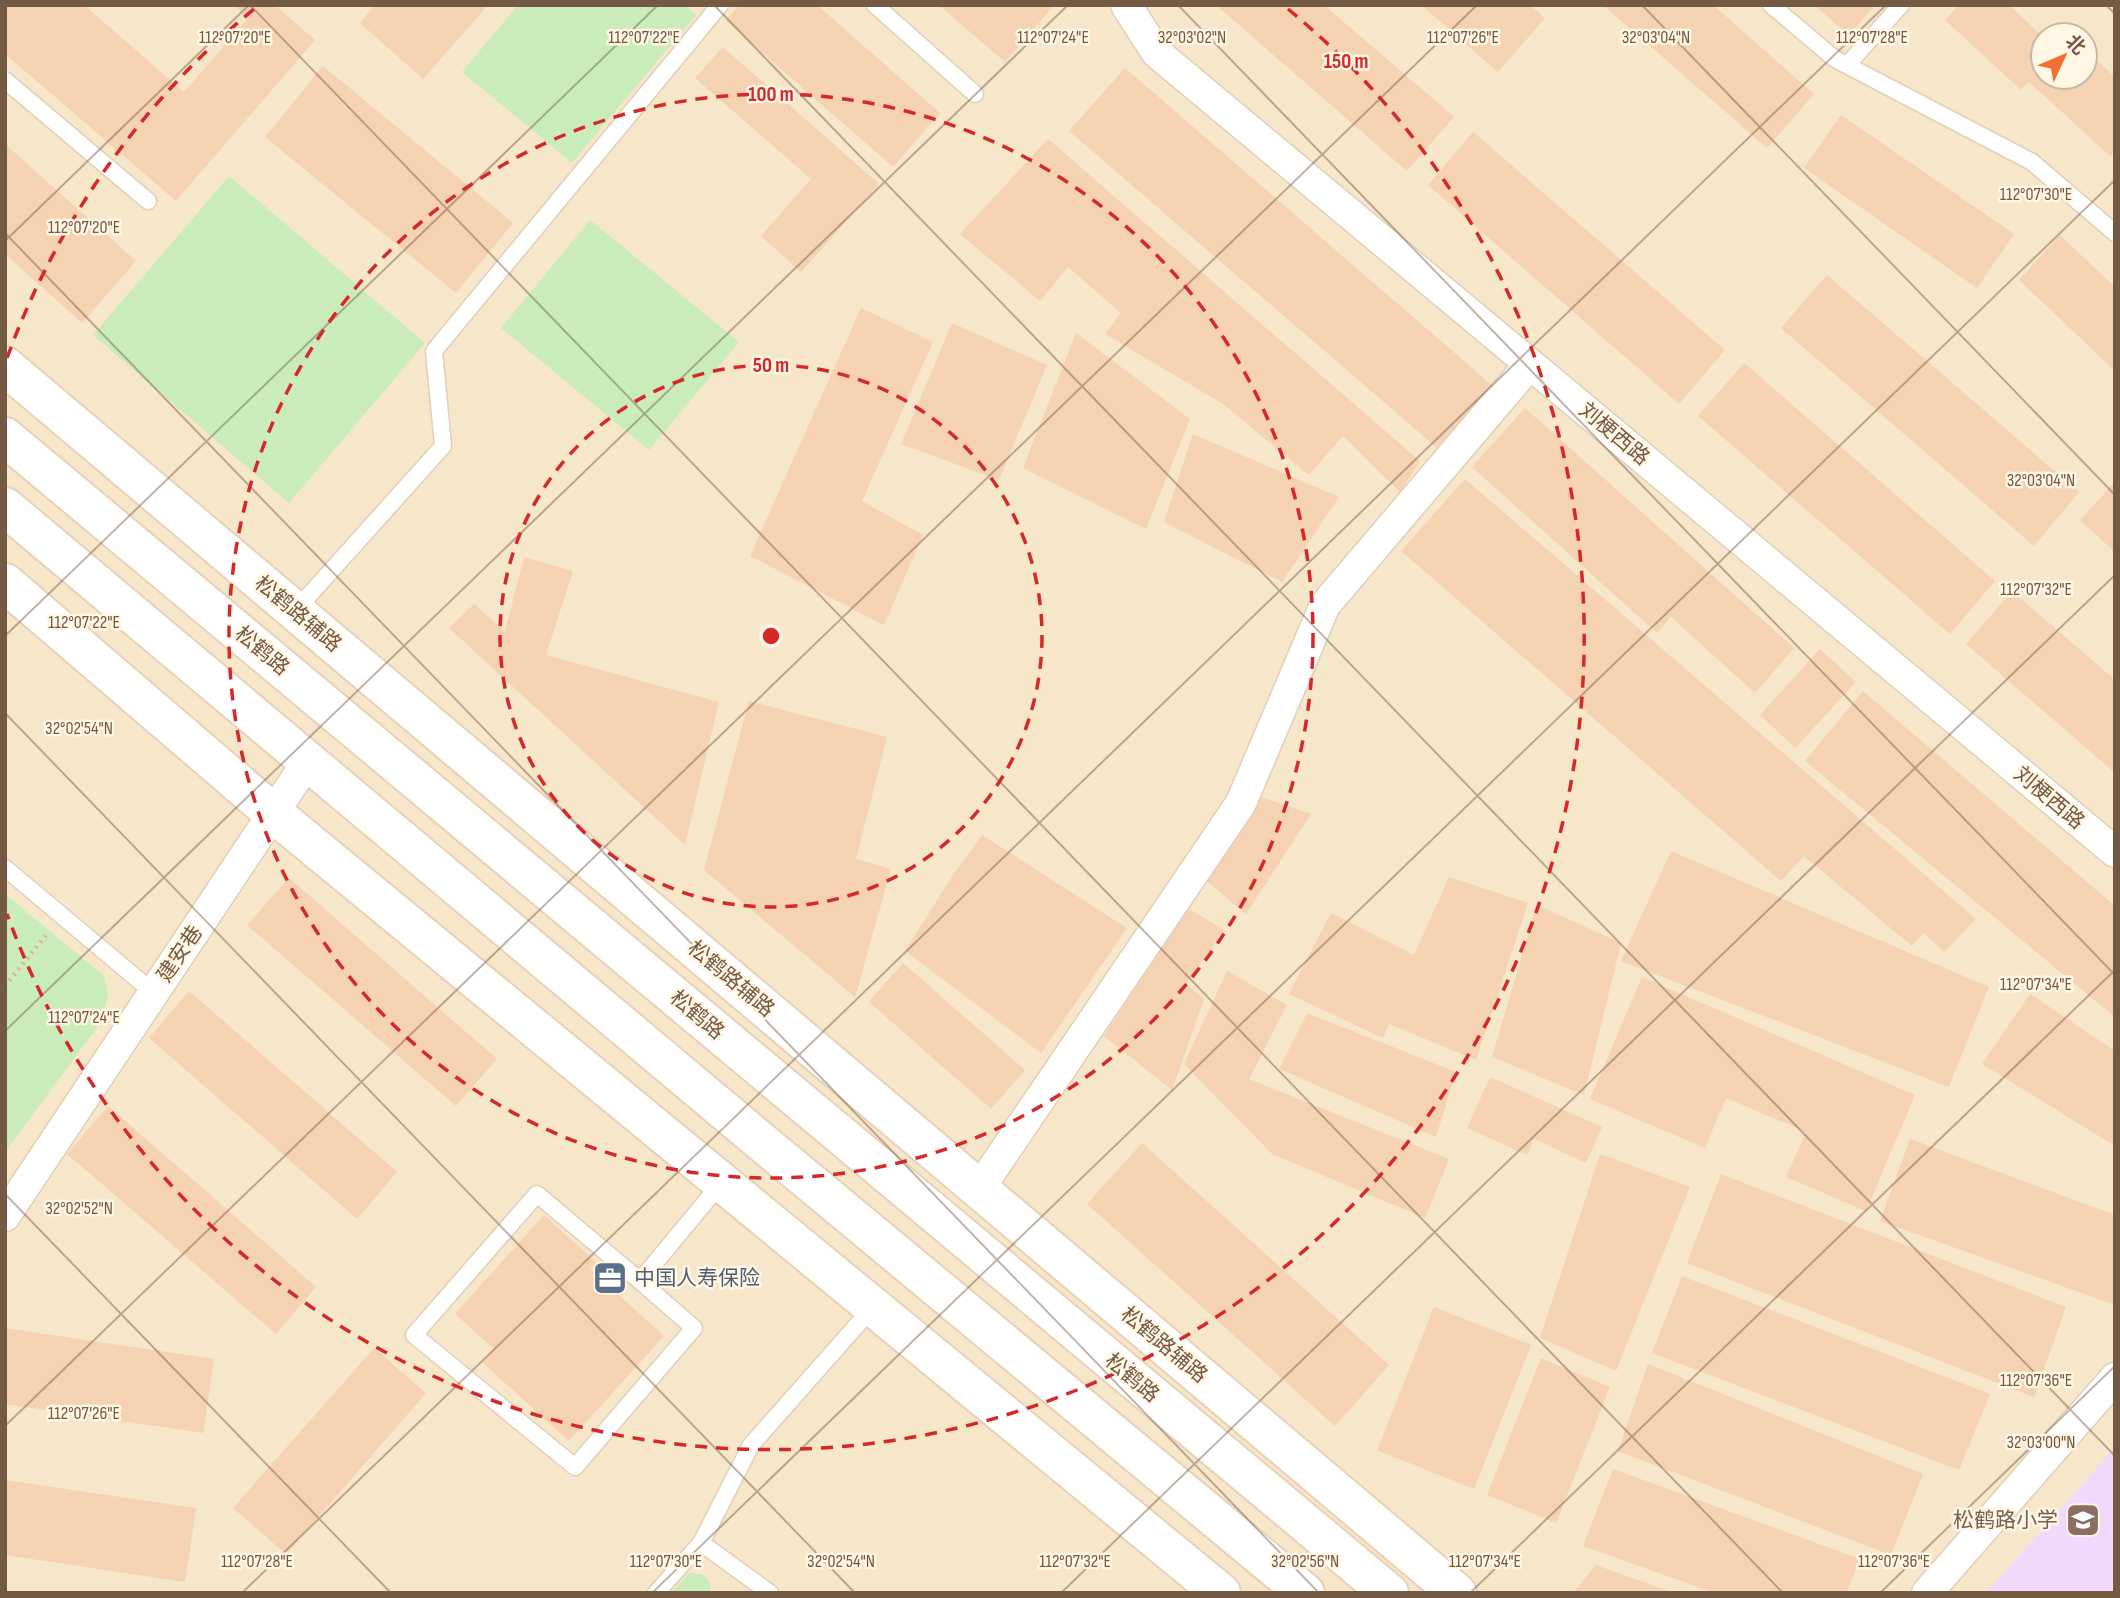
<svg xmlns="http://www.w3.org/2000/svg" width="2120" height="1598" viewBox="0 0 2120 1598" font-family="'Sofia Sans Condensed','Noto Sans SC',sans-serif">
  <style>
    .residential { fill: #f6e6ca; fill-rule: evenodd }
    .education { fill: #f0d9fa }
    .green { fill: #caecba }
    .building { fill: #f5d2b1 }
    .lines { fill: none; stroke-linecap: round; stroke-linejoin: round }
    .lane-casing { stroke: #e2cfb8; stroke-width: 19 }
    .street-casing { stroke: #e2cfb8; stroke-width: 33 }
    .secondary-casing { stroke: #e8d1b5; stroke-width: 42 }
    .path { stroke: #dab595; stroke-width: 4.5; stroke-dasharray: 2 5; stroke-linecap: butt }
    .lane { stroke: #fff; stroke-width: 16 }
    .street { stroke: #fff; stroke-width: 30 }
    .secondary { stroke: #fff; stroke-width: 38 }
    .ticks { fill: none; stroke: #745943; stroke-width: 2; stroke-opacity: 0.45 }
    .ring { fill: none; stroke: #d62828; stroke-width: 3.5; stroke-dasharray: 12 9 }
    .labels { text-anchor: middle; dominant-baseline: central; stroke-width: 5; stroke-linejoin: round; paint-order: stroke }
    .street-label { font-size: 21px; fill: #745943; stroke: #fff6e4 }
    .service-label { font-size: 21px; fill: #4e5e75; stroke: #fff6e4; text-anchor: start }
    .education-label { font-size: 21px; fill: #785e54; stroke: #fff6e4; text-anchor: end }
    .ticks-label { font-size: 18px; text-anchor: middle; fill: #745943; stroke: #fff6e4; stroke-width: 5; stroke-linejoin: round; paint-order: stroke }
    .centre { fill: #d62828; stroke: #fff6e4; stroke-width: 3.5 }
    .ring-label { font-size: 21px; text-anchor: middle; font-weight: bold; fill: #d62828; stroke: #fff6e4; stroke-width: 5; stroke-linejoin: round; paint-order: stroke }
  </style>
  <rect width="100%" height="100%" fill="#fef3dc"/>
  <path class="residential" d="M 5,5 L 2115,5 L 2115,1593 L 5,1593 ZM 2043,35 L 2085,35 L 2085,77 L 2043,77 Z"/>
  <path class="education" d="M 2115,1447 L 2115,1593 L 1986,1593 Z"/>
  <g class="green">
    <path d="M 518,5 L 685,5 L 696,15 L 572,163 L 462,72 Z"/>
    <path d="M 229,176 L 425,343 L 289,503 L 93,335 Z"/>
    <path d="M 590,220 L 739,342 L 649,450 L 501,328 Z"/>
    <path d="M 5,894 L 104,976 L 108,996 L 101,1022 L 5,1152 Z"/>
    <path d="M 689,1573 L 702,1574 L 710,1583 L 710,1593 L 672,1593 Z"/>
  </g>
  <g class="building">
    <path d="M 5,5 L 84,5 L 184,92 L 248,18 L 234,5 L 275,5 L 315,40 L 176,201 L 5,54 Z"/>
    <path d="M 375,5 L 488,5 L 423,79 L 360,23 Z"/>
    <path d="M 739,5 L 817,5 L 940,113 L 893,167 L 726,21 Z"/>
    <path d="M 939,5 L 1048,5 L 1052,8 L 1005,62 Z"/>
    <path d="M 1216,5 L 1324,5 L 1454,117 L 1407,171 Z"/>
    <path d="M 1421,5 L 1530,5 L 1545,18 L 1498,72 Z"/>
    <path d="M 1603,5 L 1713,5 L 1814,94 L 1767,148 Z"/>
    <path d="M 1814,5 L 1875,5 L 1849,35 Z"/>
    <path d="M 1959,5 L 2009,5 L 2043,37 L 2043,77 L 2085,77 L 2085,50 L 2115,77 L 2115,152 L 2110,156 L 2029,82 L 2021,90 L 1945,20 Z"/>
    <path d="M 723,47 L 879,184 L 801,272 L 761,236 L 811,179 L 695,78 Z"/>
    <path d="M 323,66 L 513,223 L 456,293 L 265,137 Z"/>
    <path d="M 1125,68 L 1494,387 L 1436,447 L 1069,131 Z"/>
    <path d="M 1841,115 L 2014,234 L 1977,288 L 1804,168 Z"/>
    <path d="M 1473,132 L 1725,350 L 1679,404 L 1428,185 Z"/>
    <path d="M 1048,139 L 1420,461 L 1400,492 L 1343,436 L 1309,475 L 1223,404 L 1105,334 L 1121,313 L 1068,267 L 1040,301 L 960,234 Z"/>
    <path d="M 5,144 L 136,261 L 82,323 L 5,254 Z"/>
    <path d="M 2060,235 L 2115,287 L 2115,371 L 2019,280 Z"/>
    <path d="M 1827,275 L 2079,492 L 2034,546 L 1781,328 Z"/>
    <path d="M 861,308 L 933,342 L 862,501 L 923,535 L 884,625 L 750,556 Z"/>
    <path d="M 952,323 L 1047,365 L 999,480 L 901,444 Z"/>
    <path d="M 1076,333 L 1190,419 L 1146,529 L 1023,468 Z"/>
    <path d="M 1744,363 L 1995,581 L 1950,634 L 1698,416 Z"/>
    <path d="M 1525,408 L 1794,648 L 1755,693 L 1671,617 L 1657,633 L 1472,467 Z"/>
    <path d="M 1193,434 L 1339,497 L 1282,582 L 1164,522 Z"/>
    <path d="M 1465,479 L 1976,919 L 1944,952 L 1924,933 L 1912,946 L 1804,856 L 1781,881 L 1401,551 Z"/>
    <path d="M 2115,482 L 2115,552 L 2080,520 Z"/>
    <path d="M 524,557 L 573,571 L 546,655 L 719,702 L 685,845 L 449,628 L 474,604 L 505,632 Z"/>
    <path d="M 2012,591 L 2115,680 L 2115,773 L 1966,644 Z"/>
    <path d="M 1820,649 L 1856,682 L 1795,748 L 1760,715 Z"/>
    <path d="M 1863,691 L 2115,906 L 2115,1017 L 1805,761 Z"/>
    <path d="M 749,701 L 887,737 L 856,859 L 891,869 L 855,997 L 704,870 Z"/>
    <path d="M 1261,797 L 1311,814 L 1246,914 L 1203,878 Z"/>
    <path d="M 982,835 L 1127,928 L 1041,1053 L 905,951 L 955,872 Z"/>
    <path d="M 1671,851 L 1989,987 L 1949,1087 L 1621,961 Z"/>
    <path d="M 1449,877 L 1528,903 L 1476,1060 L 1389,1024 L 1383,1038 L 1289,994 L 1331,913 L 1414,955 Z"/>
    <path d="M 289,878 L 497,1059 L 456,1106 L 247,925 Z"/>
    <path d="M 1537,905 L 1621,943 L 1584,1095 L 1492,1057 Z"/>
    <path d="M 1188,908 L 1224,930 L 1186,984 L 1204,999 L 1172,1090 L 1104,1036 Z"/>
    <path d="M 903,963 L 1025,1070 L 991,1109 L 869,1002 Z"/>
    <path d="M 1227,971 L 1287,1005 L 1249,1079 L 1449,1159 L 1425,1218 L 1272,1154 L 1184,1064 Z"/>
    <path d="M 1642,977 L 1915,1095 L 1866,1211 L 1786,1177 L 1806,1132 L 1726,1098 L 1705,1148 L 1590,1099 Z"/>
    <path d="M 189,991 L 397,1172 L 357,1219 L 149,1038 Z"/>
    <path d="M 2030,994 L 2115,1051 L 2115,1146 L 1982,1064 Z"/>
    <path d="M 1307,1013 L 1456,1072 L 1436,1137 L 1279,1069 Z"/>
    <path d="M 1490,1077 L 1602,1127 L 1586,1163 L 1534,1139 L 1527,1155 L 1467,1128 Z"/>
    <path d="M 108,1106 L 316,1287 L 276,1334 L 67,1154 Z"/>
    <path d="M 1910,1139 L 2115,1215 L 2115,1305 L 1880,1221 Z"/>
    <path d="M 1142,1143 L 1389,1365 L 1335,1426 L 1087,1204 Z"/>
    <path d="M 1600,1154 L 1690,1187 L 1616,1371 L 1540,1338 Z"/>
    <path d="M 1721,1174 L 2066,1307 L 2034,1397 L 1687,1263 Z"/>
    <path d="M 544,1215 L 596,1262 L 590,1269 L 664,1336 L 569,1441 L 482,1362 L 494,1349 L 455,1314 Z"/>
    <path d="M 1682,1276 L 1990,1394 L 1959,1470 L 1652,1353 Z"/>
    <path d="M 1434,1307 L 1531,1345 L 1474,1489 L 1377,1450 Z"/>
    <path d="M 5,1328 L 214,1359 L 203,1433 L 5,1404 Z"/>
    <path d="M 374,1348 L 426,1393 L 286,1554 L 233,1508 Z"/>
    <path d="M 1541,1358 L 1610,1387 L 1556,1523 L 1487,1495 Z"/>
    <path d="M 1648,1364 L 1923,1474 L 1891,1555 L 1618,1451 Z"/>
    <path d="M 1613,1469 L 1860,1559 L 1846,1593 L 1715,1593 L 1583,1546 Z"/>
    <path d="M 5,1480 L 196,1508 L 185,1582 L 5,1555 Z"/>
    <path d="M 1596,1565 L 1671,1592 L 1671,1593 L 1573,1593 Z"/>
  </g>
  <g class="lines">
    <g class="lane-casing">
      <g id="lane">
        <path d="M 875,5 L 975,94"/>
        <path d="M 1771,5 L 1835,59 L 2032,162 L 2115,233"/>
        <path d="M 1847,65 L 1901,5"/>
        <path d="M 5,80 L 148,201"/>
        <path d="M 295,611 L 443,446 L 434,351 L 720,5"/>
        <path d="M 5,868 L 154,993"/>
        <path d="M 640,1281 L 537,1194 L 414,1335 L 575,1467 L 694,1328 L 640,1281 L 722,1182"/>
        <path d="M 656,1593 L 701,1543"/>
        <path d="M 770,1593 L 701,1543 L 751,1445 L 873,1307"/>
      </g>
    </g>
    <g class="street-casing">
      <g id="street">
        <path d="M 1126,5 L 1157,53 L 2115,852"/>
        <path d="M 979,1189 L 1241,803 L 1325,605 L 1530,364"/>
        <path d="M 5,1216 L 308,761"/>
        <path d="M 1927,1593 L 2115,1378"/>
      </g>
    </g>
    <g class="secondary-casing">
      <g id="secondary">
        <path d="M 5,366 L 1457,1593"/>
        <path d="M 5,437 L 1389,1593"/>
        <path d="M 5,507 L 752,1134 L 1305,1593"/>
        <path d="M 5,583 L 273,813 L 1221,1593"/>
      </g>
    </g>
    <path class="path" d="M 5,986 L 46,935"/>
    <use href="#lane" class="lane"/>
    <use href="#street" class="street"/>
    <use href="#secondary" class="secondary"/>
  </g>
  <path class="ticks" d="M 250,5 L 1783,1593M 714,5 L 2115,1456M 1178,5 L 2115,975M 1642,5 L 2115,495M 2106,5 L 2115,14M 5,233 L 1319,1593M 5,241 L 249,5M 5,636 L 658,5M 5,713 L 855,1593M 5,1031 L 1068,5M 5,1194 L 391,1593M 5,1426 L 1477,5M 242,1593 L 1886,5M 652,1593 L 2115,180M 1061,1593 L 2115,575M 1470,1593 L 2115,970M 1880,1593 L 2115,1366"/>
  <g class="ring">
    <circle cx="771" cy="636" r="271"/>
    <circle cx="771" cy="636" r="542"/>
    <path d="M7 358A813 813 0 0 1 254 9M1288 9A813 813 0 1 1 7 914"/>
  </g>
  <defs>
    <g id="office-square" transform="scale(1.75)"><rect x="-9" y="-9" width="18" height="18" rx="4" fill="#5c6f8a" stroke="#fff6e4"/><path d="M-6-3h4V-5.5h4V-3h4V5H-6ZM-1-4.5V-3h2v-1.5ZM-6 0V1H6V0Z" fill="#fff"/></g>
    <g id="school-square" transform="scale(1.75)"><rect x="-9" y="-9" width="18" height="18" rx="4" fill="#8d6e63" stroke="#fff6e4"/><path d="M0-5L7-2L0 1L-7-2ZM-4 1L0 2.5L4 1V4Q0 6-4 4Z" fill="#fff"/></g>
  </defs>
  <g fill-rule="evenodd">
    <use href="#office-square" x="610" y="1278"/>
    <use href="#school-square" x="2083" y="1520"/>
  </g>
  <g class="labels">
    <g class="street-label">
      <text transform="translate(1614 434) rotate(40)">刘梗西路</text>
      <text transform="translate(298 614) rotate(40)">松鹤路辅路</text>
      <text transform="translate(262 651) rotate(40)">松鹤路</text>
      <text transform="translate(2049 798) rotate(40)">刘梗西路</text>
      <text transform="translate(180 954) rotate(-56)">建安巷</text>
      <text transform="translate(731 979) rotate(40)">松鹤路辅路</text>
      <text transform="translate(697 1015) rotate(40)">松鹤路</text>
      <text transform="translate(1164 1345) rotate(40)">松鹤路辅路</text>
      <text transform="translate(1132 1378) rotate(40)">松鹤路</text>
    </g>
    <g class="service-label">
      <text x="634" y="1278">中国人寿保险</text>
    </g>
    <g class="education-label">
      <text x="2058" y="1520">松鹤路小学</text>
    </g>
  </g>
  <g class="ticks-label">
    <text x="235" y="43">112°07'20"E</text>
    <text x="644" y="43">112°07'22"E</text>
    <text x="1053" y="43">112°07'24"E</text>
    <text x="1463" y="43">112°07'26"E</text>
    <text x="1872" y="43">112°07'28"E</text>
    <text x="1192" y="43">32°03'02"N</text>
    <text x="1656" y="43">32°03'04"N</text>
    <text x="2036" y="200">112°07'30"E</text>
    <text x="84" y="233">112°07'20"E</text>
    <text x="2041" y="486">32°03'04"N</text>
    <text x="2036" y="595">112°07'32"E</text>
    <text x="84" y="628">112°07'22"E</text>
    <text x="79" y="734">32°02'54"N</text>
    <text x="2036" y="990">112°07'34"E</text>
    <text x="84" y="1023">112°07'24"E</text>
    <text x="79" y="1214">32°02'52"N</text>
    <text x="2036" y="1386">112°07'36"E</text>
    <text x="84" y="1419">112°07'26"E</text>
    <text x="2041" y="1448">32°03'00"N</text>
    <text x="841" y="1567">32°02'54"N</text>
    <text x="1305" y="1567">32°02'56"N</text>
    <text x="257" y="1567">112°07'28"E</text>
    <text x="666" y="1567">112°07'30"E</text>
    <text x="1075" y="1567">112°07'32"E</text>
    <text x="1485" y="1567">112°07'34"E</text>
    <text x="1894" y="1567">112°07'36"E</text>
  </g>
  <circle cx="771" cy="636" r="10" class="centre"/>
  <g class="ring-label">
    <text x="1346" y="68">150 m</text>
    <text x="771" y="101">100 m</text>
    <text x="771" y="372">50 m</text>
  </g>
  <rect width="2120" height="1598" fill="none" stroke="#745943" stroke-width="14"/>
  <g transform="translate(2064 56) rotate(46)"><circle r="33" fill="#fff6e4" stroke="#c7b7a4" stroke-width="2"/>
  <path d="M0-5L12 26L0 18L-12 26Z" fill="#f36f36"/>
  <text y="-10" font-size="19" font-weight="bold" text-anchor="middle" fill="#745943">北</text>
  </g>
</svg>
